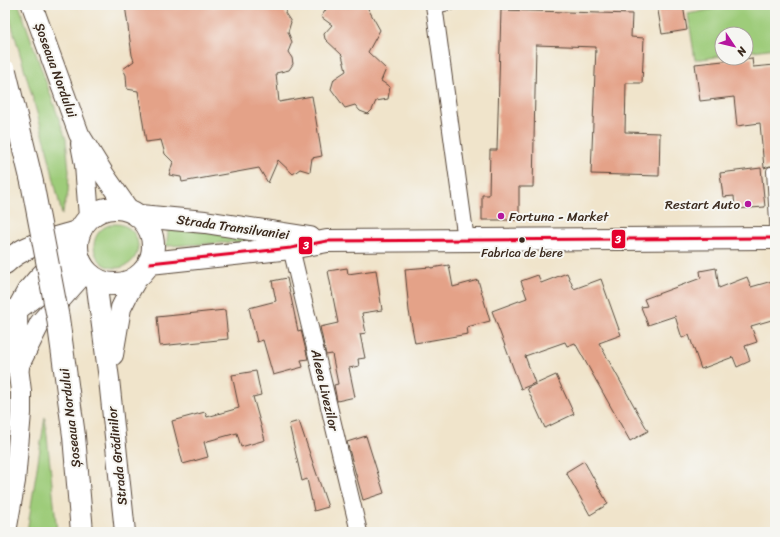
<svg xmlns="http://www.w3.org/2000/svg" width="780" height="537" viewBox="0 0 780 537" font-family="Sriracha,sans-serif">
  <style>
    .green { fill: #9ecc7a; stroke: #6c7b4c }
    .building { fill: #e4a288 }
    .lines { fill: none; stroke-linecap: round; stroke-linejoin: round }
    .service-casing { stroke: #564638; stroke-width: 10 }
    .minor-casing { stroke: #564638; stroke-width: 18 }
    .tertiary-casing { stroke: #564638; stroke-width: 22 }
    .primary-casing { stroke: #564638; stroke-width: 24 }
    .service { stroke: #fff; stroke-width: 8 }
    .minor { stroke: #fff; stroke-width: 16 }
    .tertiary { stroke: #fff; stroke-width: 20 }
    .primary { stroke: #fff; stroke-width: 22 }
    .primary-bridge-casing { stroke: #564638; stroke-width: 24; stroke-linecap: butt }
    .primary-bridge { stroke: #fff; stroke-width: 22 }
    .bus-1-casing { stroke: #f6f6f2; stroke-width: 6 }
    .bus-1 { stroke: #e4002b; stroke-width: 3 }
    .poi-dot { fill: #b5179e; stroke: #f6f6f2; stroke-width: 1.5 }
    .bus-dot { fill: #3b2a1e; stroke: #f6f6f2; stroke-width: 1.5 }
    .labels { text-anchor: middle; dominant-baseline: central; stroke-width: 4; stroke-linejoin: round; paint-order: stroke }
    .bus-label { font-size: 12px; fill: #3b2a1e; stroke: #f6f6f2 }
    .street-label { font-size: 13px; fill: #3b2a1e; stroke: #f6f6f2 }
    .poi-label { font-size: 13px; fill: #3b2a1e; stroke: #f6f6f2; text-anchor: end }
    .line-badge { stroke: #f6f6f2; stroke-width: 1.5 }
    .badge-label { font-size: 11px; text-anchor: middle; font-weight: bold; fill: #fff }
  </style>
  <rect width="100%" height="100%" fill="#f6f6f2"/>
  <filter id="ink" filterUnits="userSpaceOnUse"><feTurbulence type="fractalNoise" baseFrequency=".025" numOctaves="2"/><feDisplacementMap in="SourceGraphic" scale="8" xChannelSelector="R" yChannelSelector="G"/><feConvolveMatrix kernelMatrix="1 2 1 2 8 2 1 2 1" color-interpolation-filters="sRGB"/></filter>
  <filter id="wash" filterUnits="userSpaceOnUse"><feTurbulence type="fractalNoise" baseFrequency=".012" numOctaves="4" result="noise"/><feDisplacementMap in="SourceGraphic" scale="16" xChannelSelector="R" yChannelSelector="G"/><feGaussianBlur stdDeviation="0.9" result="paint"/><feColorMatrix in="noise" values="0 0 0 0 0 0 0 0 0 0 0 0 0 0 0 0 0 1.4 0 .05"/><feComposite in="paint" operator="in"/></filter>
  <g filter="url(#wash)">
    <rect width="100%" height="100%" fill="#f0e4cb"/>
    <g class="green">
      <path d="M 6,5 L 19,5 L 66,139 L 69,171 L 68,193 L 62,215 L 45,141 Z"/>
      <path d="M 734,5 L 775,5 L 775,48 L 746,52 L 746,34 L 722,34 L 722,56 L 695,60 L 688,14 Z"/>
      <circle cx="116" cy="246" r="22"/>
      <path d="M 167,227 L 277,240 L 166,246 L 168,234 Z"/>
      <path d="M 45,417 L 57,532 L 27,532 Z"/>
    </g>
    <g id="blocks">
      <g class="building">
        <path d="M 125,5 L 211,5 L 212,7 L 224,5 L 233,7 L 235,5 L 287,5 L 285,13 L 291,22 L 288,32 L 292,42 L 288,52 L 292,58 L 293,64 L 289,70 L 276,73 L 279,102 L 312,96 L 322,156 L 312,158 L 310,172 L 300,169 L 293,174 L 278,160 L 268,183 L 259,168 L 182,182 L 181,177 L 169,175 L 173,162 L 165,154 L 161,140 L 146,142 L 138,91 L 127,89 L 126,75 L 123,69 L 134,61 L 132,55 Z"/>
        <path d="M 343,5 L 366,5 L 380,30 L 368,52 L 386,69 L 381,81 L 390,87 L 388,99 L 376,101 L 372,110 L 368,114 L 360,111 L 355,105 L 345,108 L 331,89 L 334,79 L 346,71 L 342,55 L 325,39 L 324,34 L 332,25 L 321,17 L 327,8 Z"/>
        <path d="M 657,5 L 683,5 L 687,30 L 662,34 Z"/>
        <path d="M 501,10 L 632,14 L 631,37 L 644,38 L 642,83 L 626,83 L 625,132 L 660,133 L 659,176 L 591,174 L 596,47 L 536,45 L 533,187 L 519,187 L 519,220 L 482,220 L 482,195 L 489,195 L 490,150 L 497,150 Z"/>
        <path d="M 752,58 L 753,67 L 775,65 L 775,167 L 770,166 L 764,168 L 760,123 L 737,126 L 734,97 L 700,101 L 695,64 Z"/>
        <path d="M 761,168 L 765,207 L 735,209 L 734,196 L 723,197 L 720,173 Z"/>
        <path d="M 449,265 L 453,287 L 478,280 L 490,321 L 467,327 L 468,334 L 415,343 L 409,311 L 405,269 L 431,267 L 431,268 Z"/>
        <path d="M 347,268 L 348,274 L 376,270 L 382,310 L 362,313 L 366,333 L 360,334 L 365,358 L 358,359 L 359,366 L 349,368 L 355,397 L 337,401 L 334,385 L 338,384 L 332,354 L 326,355 L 320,327 L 338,323 L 328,271 Z"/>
        <path d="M 716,268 L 719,288 L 747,277 L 751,287 L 772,281 L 775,290 L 775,319 L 751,326 L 757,342 L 745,346 L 750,361 L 737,367 L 733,357 L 701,369 L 689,335 L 682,338 L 675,316 L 648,325 L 641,307 L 647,306 L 644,299 L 701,278 L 700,271 Z"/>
        <path d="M 567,273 L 574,289 L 601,279 L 621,335 L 599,343 L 648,431 L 630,441 L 575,343 L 567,346 L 565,342 L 525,356 L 535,383 L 521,389 L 492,311 L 527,298 L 521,281 L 538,275 L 541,283 Z"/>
        <path d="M 287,278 L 298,331 L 301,330 L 308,359 L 301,360 L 303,367 L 273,375 L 263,340 L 257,342 L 249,308 L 276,301 L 272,281 Z"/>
        <path d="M 225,310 L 228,339 L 160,346 L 157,317 Z"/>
        <path d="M 256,371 L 261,395 L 253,397 L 265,440 L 241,447 L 237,433 L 204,442 L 208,457 L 183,464 L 172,421 L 205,412 L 207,417 L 239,408 L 232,375 Z"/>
        <path d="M 556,375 L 574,414 L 545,428 L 527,388 Z"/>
        <path d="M 299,421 L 314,466 L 328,507 L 314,511 L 307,479 L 302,481 L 289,424 Z"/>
        <path d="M 366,436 L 384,493 L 363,500 L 347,442 Z"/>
        <path d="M 584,461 L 608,504 L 590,515 L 566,472 Z"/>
      </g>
    </g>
  </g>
  <g filter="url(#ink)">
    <use href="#blocks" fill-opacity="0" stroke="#564638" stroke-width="1"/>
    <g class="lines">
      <g class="service-casing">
        <g id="service">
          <path d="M 435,9 L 453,5"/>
          <path d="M 771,171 L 775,238"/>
        </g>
      </g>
      <g class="minor-casing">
        <g id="minor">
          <path d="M 434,5 L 466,240"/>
          <path d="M 291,248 L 359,532"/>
        </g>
      </g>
      <g class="tertiary-casing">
        <g id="tertiary">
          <path d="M 32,5 L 79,134 L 105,176 L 128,209"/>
          <path d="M 81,144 L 85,165 L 89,217"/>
          <path d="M 96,280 L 109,379 L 125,532"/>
          <path d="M 113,355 L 121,308 L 128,294 L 138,277"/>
          <path d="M 20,363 L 40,323 L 86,271"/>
          <path d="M 6,532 L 15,481 L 21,413 L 21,391 L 18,367 L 17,309 L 27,291 L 39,277 L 55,261 L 76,247"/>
        </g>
      </g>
      <g class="primary-casing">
        <g id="primary">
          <circle cx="115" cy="246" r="38"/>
          <path d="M 140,216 L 205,222 L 310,238"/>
          <path d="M 5,263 C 25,244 54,239 80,231"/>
          <path d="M 150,263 L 291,248 L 327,241 L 775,238"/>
          <path d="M 5,315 L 17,309 L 80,262"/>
          <path d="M 5,351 L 18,367"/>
        </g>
      </g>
      <use href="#service" class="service"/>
      <use href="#minor" class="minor"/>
      <use href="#tertiary" class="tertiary"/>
      <use href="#primary" class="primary"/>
      <g class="primary-bridge-casing">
        <path id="primary-bridge" d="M 5,71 L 32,182 L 58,318 L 74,436 L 82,532"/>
      </g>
      <use href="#primary-bridge" class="primary-bridge"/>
      <g class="bus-1-casing">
        <path id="bus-1" d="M 150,263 L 291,248 L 327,241 L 775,238"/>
      </g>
      <use href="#bus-1" class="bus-1"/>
    </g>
  </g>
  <g class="poi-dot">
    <circle cx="748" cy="204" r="4"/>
    <circle cx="501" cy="216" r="4"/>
  </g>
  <circle class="bus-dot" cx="522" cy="240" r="3.5"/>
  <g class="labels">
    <g class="bus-label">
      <text x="522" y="253">Fabrica de bere</text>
    </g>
    <g class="street-label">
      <text transform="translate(56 70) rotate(70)">Șoseaua Nordului</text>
      <text transform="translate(233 227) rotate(8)">Strada Transilvaniei</text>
      <text transform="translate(325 390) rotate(77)">Aleea Livezilor</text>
      <text transform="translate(70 418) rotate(-97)">Șoseaua Nordului</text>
      <text transform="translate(117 456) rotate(-96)">Strada Grădinilor</text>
    </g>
    <g class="poi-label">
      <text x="740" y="204">Restart Auto</text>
      <text x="509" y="216" text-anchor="start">Fortuna - Market</text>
    </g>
  </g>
  <g class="line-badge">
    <rect x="611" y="229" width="15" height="20" rx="4" fill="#e4002b"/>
    <rect x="298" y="236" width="15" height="19" rx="4" fill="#e4002b"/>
  </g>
  <g class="badge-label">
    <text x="618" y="243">3</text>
    <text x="306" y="249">3</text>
  </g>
  <rect width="780" height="537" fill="none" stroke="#f6f6f2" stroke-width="20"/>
  <g transform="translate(734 46) rotate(125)"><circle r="19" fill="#f6f6f2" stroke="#aba49d"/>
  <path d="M0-3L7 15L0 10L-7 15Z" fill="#b5179e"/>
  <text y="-6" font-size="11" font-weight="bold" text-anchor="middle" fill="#3b2a1e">N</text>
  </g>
</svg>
